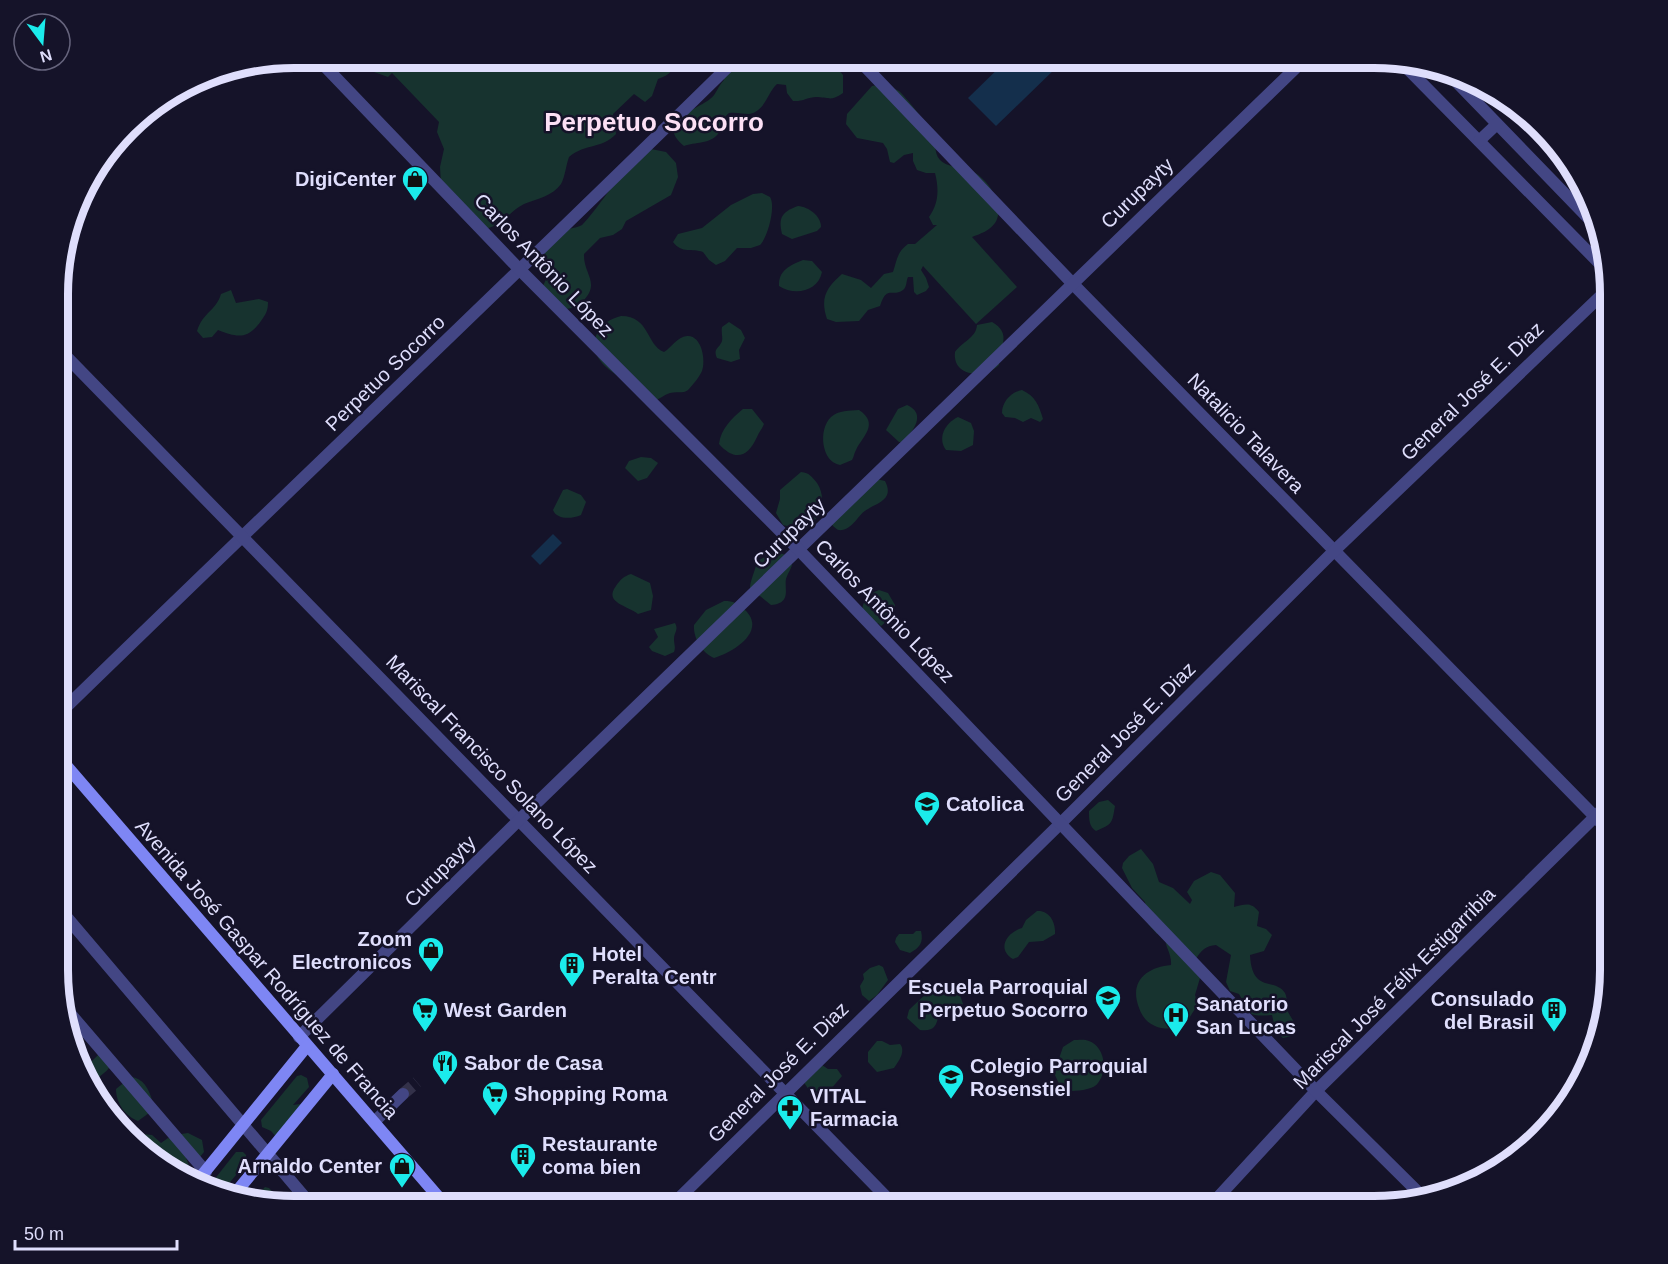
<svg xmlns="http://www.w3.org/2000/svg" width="1668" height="1264" viewBox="0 0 1668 1264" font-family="Arial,sans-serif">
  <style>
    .green { fill: #17332f }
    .water { fill: #142f4c }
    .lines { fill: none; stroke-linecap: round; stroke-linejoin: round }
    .pedestrian-tunnel { stroke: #333149; stroke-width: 12; stroke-dasharray: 12 6; stroke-linecap: butt }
    .pedestrian { stroke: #434684; stroke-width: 12 }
    .minor { stroke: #434684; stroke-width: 12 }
    .tertiary { stroke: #434684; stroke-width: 12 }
    .secondary { stroke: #7e86f4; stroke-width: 12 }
    .labels { text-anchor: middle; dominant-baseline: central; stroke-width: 5; stroke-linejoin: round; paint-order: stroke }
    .poi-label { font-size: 20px; font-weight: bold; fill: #dfdefc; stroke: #151329; text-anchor: start }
    .street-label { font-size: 20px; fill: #dfdefc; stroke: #151329 }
    .district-label { font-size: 26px; font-weight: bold; fill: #fce0f5; stroke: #151329 }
    .rim { fill: none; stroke: #dfdefc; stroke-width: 8 }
  </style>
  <rect width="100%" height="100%" fill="#151329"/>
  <g class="green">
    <path d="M 363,57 L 682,57 C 674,68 671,75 658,79 L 652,96 L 645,102 L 634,94 L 613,114 L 616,134 C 602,149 586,143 569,157 C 566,165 565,177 561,184 C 553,196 536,199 524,204 C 510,211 501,226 485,229 L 441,184 L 440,167 L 444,149 L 437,132 L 439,122 L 392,73 L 388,77 L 374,72 Z"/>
    <path d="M 716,57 L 832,57 L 831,61 L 843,75 L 843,93 C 831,101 831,98 818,97 C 809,96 803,102 793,101 L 787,93 L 786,85 L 777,84 C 767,93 765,112 749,114 C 743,114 736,112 729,113 C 720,120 724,126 718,134 C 710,144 695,142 684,146 C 654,121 695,111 710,99 C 716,95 718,86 724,80 L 724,70 Z"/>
    <path d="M 882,84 C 887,86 894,88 899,91 C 903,94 931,128 933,134 C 937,143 933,152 940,160 C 949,169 964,166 974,172 C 989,181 1006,206 995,223 C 989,231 980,234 972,237 L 1017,287 L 976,324 L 923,266 L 921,270 L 926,278 L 929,287 L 926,291 L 917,295 L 914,292 L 913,277 L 908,277 C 906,281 907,287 903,290 C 892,298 887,284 880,306 L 868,310 L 859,321 L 836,322 L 827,319 C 820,298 826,288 842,274 L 861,280 L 871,288 L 884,274 L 893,272 C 897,260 897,252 908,244 L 915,244 L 937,225 L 933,225 L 929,217 C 939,203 939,189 935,173 L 926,173 L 917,170 L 913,161 L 913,153 L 904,155 L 894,163 L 890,162 L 887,149 L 883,143 L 857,138 L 846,124 L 847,114 L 872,86 Z"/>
    <path d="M 651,149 L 666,152 L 676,163 L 678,177 L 671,195 L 626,221 L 622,229 L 613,235 L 600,238 L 584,254 C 583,274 601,283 583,301 C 577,306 574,308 566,309 L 543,286 L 547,277 L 541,264 L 542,250 C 549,244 556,235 564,231 C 569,228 577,228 582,225 C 585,223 613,187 614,183 Z"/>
    <path d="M 762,193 L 770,197 C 776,206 768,237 760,245 L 751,248 L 737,248 L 725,261 L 716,265 L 709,260 L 703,252 C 692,248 682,254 673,242 L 678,234 L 702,228 L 731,205 L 753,194 Z"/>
    <path d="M 798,206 C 809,207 821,216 821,227 L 817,231 L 792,239 L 782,234 C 778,217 782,212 798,206 Z"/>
    <path d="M 803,260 L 812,261 L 822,272 C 818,292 794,296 779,286 C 778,271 790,265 803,260 Z"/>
    <path d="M 231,290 L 236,303 L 259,299 L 268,302 C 268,311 266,314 261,321 C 248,339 238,338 218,330 L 212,337 L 203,338 L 197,331 C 203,312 216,311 221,294 Z"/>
    <path d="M 621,316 C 650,316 646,345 664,352 C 672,347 677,337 687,336 C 702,335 706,361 702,371 C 700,376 692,386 688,390 C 683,394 676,391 670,393 C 664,395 659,399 653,402 C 644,395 636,388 627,382 C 611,371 589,360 596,336 C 600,324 610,319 621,316 Z"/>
    <path d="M 729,322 L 741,330 L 745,338 L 739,350 L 740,359 L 731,362 L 717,358 C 713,348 719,349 722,341 C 723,338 721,332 722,327 Z"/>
    <path d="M 992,322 C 1013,334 999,347 999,365 C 985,379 952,377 955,352 C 963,341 976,338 977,325 Z"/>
    <path d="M 1022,390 C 1035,396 1039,405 1043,419 L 1040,422 L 1031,418 L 1023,422 L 1015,418 L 1005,417 L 1002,413 C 1002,402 1011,392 1022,390 Z"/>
    <path d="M 907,405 C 927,414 913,431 903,442 L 899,442 L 886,430 L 898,409 Z"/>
    <path d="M 743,409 L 752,409 L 764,424 C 762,429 759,432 757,437 C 748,457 735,462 719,444 C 721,429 731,419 743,409 Z"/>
    <path d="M 859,410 C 880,424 862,437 856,450 C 854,453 854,457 852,460 L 840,465 C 821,462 818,429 831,417 C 839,410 849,411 859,410 Z"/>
    <path d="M 958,417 L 971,423 L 974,431 L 973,445 L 961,451 L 946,450 C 937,438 945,423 958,417 Z"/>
    <path d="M 641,457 L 651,458 L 658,463 L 647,478 L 638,481 L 625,468 L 629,461 Z"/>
    <path d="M 801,472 C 810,473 812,477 817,483 C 828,500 820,520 804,530 L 783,525 L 776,513 L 780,499 L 780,490 Z"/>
    <path d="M 876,479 L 885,481 C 887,485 889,490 887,495 C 884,502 874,505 868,509 C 858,514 854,528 842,530 C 836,531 834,526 830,523 Z"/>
    <path d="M 567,489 L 581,495 L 586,502 L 581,515 C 572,519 557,520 553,510 L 563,490 Z"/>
    <path d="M 775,552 C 785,554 788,555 792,565 C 791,569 787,575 786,579 C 784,589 792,603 771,605 L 760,596 L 750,592 C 749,581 755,573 757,561 Z"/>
    <path d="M 631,574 L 650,583 L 653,596 L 651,610 L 638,614 C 629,606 603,603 616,586 C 620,580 624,576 631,574 Z"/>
    <path d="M 879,590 L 888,593 L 895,605 L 894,615 L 881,626 L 878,623 L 875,625 L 862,614 C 862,601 867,594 879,590 Z"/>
    <path d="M 724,601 C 734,601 737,603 745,610 C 767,631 734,652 714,658 C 702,653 693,638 694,625 L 706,610 Z"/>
    <path d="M 675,623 C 679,630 674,632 674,639 C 674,645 676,647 674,652 L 665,656 L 652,651 L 649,647 L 658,637 L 654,629 Z"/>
    <path d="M 1108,800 L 1115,806 C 1112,823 1113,824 1096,831 C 1089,827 1089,819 1089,811 L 1099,802 Z"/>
    <path d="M 1141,849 L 1153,864 L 1159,882 L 1173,888 L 1190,904 L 1192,900 L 1187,892 L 1194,881 L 1211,872 L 1220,875 L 1235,893 L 1234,907 C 1246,904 1251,902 1259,912 L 1257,926 L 1266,929 L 1272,935 L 1264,951 L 1250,955 C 1252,994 1275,977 1285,993 C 1288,999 1286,1007 1288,1012 C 1291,1018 1295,1022 1297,1029 L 1292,1036 L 1283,1038 L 1276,1032 L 1272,1015 C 1246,1017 1251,1014 1239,994 L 1230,991 L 1226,982 L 1231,955 L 1216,945 C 1206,946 1201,950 1196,959 L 1200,978 L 1195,995 L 1198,1004 L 1183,1028 C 1175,1028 1162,1030 1155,1026 C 1145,1022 1141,1014 1138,1005 C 1130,980 1148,967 1171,965 C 1172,953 1164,946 1166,938 L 1160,932 L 1157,934 L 1148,924 L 1145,902 L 1132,888 L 1122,868 L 1123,863 L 1129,856 Z"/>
    <path d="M 1037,911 C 1049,910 1056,922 1055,934 L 1043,941 L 1029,942 L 1018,957 L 1013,959 C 996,949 1007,932 1022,928 L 1026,920 Z"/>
    <path d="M 916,931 L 921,931 C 924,943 919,948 910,953 L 900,950 L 895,942 L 896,938 L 899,934 L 913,934 Z"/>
    <path d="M 879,965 L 883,967 L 888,980 L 877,995 L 869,1001 L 862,995 L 860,986 L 864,979 L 863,974 L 870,968 Z"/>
    <path d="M 948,984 L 957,986 L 963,1004 L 953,1012 L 939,1012 C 937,1025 935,1032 920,1030 L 907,1018 L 909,1010 C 921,999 930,987 948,984 Z"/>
    <path d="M 1074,1040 C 1078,1040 1085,1039 1089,1041 C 1105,1047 1108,1071 1098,1083 C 1093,1091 1070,1092 1062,1090 L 1054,1073 L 1063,1047 Z"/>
    <path d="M 877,1041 L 882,1041 L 890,1045 L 900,1044 C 906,1051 899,1061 894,1068 L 877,1072 L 868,1062 L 868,1052 Z"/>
    <path d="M 99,1054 L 111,1065 C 106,1074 97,1076 90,1087 L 82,1076 L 78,1061 L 91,1062 Z"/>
    <path d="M 819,1063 L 828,1069 L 837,1069 L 842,1076 L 830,1090 L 819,1095 L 818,1092 L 809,1090 L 803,1081 Z"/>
    <path d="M 301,1075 L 307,1078 L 309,1087 L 293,1105 L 300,1104 L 304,1107 L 278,1139 L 271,1131 L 262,1127 L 261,1120 L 297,1076 Z"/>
    <path d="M 131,1077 C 143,1078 149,1089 152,1100 L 149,1113 L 138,1121 C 125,1116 116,1103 116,1089 Z"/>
    <path d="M 188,1133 L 202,1140 L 204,1152 L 199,1158 L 185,1155 L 189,1166 L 181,1175 L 143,1152 L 136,1143 L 138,1138 L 143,1134 L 152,1135 L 161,1143 L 168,1138 L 175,1140 L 181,1134 Z"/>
    <path d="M 236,1152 L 243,1152 L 246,1155 L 246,1163 L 221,1193 L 206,1190 Z"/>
    <path d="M 265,1187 L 269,1188 L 286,1207 L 252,1201 Z"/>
  </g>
  <g class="water">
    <path d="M 1010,57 L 1049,57 L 1058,66 L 996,126 L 968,98 Z"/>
    <path d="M 553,534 L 562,543 L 540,565 L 531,556 Z"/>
  </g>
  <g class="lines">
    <path class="pedestrian-tunnel" d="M 403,1094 L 417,1082"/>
    <g class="pedestrian">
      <path d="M 62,1004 L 206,1172"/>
      <path d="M 374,1122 L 403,1094"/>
    </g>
    <g class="minor">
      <path d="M 856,57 L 1073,284 L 1611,833"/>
      <path d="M 1399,60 L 1606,270"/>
      <path d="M 1445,70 L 1595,225"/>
      <path d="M 1479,141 L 1497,124"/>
      <path d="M 58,715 C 284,495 513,278 738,57"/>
      <path d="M 520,819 L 1307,57"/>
      <path d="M 58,907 L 313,1207"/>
      <path d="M 670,1207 L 1061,823 L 1334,551 L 1610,287"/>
      <path d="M 1209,1207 L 1316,1091 L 1611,801"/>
    </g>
    <g class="tertiary">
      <path d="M 316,57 L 521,271 L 799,550 L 1316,1091 L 1422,1196"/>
      <path d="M 59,349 L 896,1207"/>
      <path d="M 299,1037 L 520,819"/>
    </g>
    <g class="secondary">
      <path d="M 58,756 L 447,1207"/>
      <path d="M 195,1184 L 307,1046"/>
      <path d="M 233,1196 L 333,1074"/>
    </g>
  </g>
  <defs>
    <g id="shop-pin" transform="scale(1.35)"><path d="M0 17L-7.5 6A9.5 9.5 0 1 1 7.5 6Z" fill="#1bebeb" stroke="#151329"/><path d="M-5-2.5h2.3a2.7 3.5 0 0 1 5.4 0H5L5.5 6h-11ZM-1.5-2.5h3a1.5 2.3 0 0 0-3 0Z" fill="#111"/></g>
    <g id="university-pin" transform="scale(1.35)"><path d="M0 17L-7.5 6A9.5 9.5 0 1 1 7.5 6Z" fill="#1bebeb" stroke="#151329"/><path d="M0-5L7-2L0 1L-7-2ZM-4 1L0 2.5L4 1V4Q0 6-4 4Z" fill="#111"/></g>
    <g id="building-pin" transform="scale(1.35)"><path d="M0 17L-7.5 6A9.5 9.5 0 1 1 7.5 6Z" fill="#1bebeb" stroke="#151329"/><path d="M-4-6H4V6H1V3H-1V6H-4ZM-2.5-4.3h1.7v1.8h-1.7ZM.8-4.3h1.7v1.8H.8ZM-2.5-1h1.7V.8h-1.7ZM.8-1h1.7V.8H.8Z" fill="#111"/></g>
    <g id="school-pin" transform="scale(1.35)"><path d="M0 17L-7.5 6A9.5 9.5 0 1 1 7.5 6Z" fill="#1bebeb" stroke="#151329"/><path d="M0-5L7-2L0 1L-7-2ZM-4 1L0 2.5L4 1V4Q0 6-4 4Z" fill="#111"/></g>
    <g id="supermarket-pin" transform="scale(1.35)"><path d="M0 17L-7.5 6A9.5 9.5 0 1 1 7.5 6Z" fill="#1bebeb" stroke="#151329"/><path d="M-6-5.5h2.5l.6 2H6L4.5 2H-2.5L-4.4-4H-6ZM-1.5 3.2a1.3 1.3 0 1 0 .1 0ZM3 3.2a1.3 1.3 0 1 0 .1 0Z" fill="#111"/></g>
    <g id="hospital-pin" transform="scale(1.35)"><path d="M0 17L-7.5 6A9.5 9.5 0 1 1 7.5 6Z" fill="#1bebeb" stroke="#151329"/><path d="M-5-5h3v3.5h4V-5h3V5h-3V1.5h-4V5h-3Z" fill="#111"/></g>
    <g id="restaurant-pin" transform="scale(1.35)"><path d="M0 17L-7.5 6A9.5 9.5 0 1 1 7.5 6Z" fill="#1bebeb" stroke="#151329"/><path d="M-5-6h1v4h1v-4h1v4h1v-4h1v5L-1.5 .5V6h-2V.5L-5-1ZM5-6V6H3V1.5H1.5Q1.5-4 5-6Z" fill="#111"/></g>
    <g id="pharmacy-pin" transform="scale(1.35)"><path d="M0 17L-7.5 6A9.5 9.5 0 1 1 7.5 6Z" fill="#1bebeb" stroke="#151329"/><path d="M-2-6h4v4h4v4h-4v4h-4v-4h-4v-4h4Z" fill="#111"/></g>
  </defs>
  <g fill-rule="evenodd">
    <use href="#shop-pin" x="415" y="179"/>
    <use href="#university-pin" x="927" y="804"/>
    <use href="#shop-pin" x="431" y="950"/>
    <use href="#building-pin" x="572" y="965"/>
    <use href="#school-pin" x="1108" y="998"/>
    <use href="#supermarket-pin" x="425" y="1010"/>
    <use href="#building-pin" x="1554" y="1010"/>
    <use href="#hospital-pin" x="1176" y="1015"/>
    <use href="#restaurant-pin" x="445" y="1063"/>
    <use href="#university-pin" x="951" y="1077"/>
    <use href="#supermarket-pin" x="495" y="1094"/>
    <use href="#pharmacy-pin" x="790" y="1108"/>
    <use href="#building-pin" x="523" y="1156"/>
    <use href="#shop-pin" x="402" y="1166"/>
  </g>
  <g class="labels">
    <g class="poi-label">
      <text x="396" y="179" text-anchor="end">DigiCenter</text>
      <text x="946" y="804">Catolica</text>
      <text x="412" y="939" text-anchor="end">Zoom<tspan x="412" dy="23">Electronicos</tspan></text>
      <text x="592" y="954">Hotel<tspan x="592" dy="23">Peralta Centr</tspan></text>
      <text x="1088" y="987" text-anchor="end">Escuela Parroquial<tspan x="1088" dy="23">Perpetuo Socorro</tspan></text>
      <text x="1534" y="999" text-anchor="end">Consulado<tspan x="1534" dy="23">del Brasil</tspan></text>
      <text x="1196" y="1004">Sanatorio<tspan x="1196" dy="23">San Lucas</tspan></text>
      <text x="444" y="1010">West Garden</text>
      <text x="464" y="1063">Sabor de Casa</text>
      <text x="970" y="1066">Colegio Parroquial<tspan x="970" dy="23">Rosenstiel</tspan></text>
      <text x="514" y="1094">Shopping Roma</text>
      <text x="810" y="1096">VITAL<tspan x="810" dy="23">Farmacia</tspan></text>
      <text x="542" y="1144">Restaurante<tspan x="542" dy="23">coma bien</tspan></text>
      <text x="382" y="1166" text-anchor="end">Arnaldo Center</text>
    </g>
    <g class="street-label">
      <text transform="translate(1137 193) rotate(-44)">Curupayty</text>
      <text transform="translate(544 265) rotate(46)">Carlos Antônio López</text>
      <text transform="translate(385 373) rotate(-44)">Perpetuo Socorro</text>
      <text transform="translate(1472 391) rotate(-44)">General José E. Diaz</text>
      <text transform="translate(1246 433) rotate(46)">Natalicio Talavera</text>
      <text transform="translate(789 533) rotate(-44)">Curupayty</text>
      <text transform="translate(885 611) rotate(46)">Carlos Antônio López</text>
      <text transform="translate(1125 732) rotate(-45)">General José E. Diaz</text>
      <text transform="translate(492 764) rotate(46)">Mariscal Francisco Solano López</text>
      <text transform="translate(440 871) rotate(-45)">Curupayty</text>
      <text transform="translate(267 969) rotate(49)">Avenida José Gaspar Rodríguez de Francia</text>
      <text transform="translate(1394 988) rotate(-45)">Mariscal José Félix Estigarribia</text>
      <text transform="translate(778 1072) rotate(-45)">General José E. Diaz</text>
    </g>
    <g class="district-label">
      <text x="654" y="122">Perpetuo Socorro</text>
    </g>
  </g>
  <path d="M0 0H1668V1264H0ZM294 68H1374A226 226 0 0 1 1600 294V970A226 226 0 0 1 1374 1196H294A226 226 0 0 1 68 970V294A226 226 0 0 1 294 68Z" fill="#151329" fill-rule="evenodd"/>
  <path class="rim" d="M294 68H1374A226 226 0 0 1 1600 294V970A226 226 0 0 1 1374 1196H294A226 226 0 0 1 68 970V294A226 226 0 0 1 294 68Z"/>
  <g transform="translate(42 42) rotate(164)"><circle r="28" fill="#151329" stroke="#66647d" stroke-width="1.5"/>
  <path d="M0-4.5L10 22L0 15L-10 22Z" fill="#1bebeb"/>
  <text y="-9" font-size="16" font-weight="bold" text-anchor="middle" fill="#dfdefc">N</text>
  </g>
  <path d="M15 1240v9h162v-9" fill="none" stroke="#dfdefc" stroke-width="3"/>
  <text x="24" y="1240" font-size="18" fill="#dfdefc" stroke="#151329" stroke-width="4.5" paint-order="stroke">50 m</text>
</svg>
